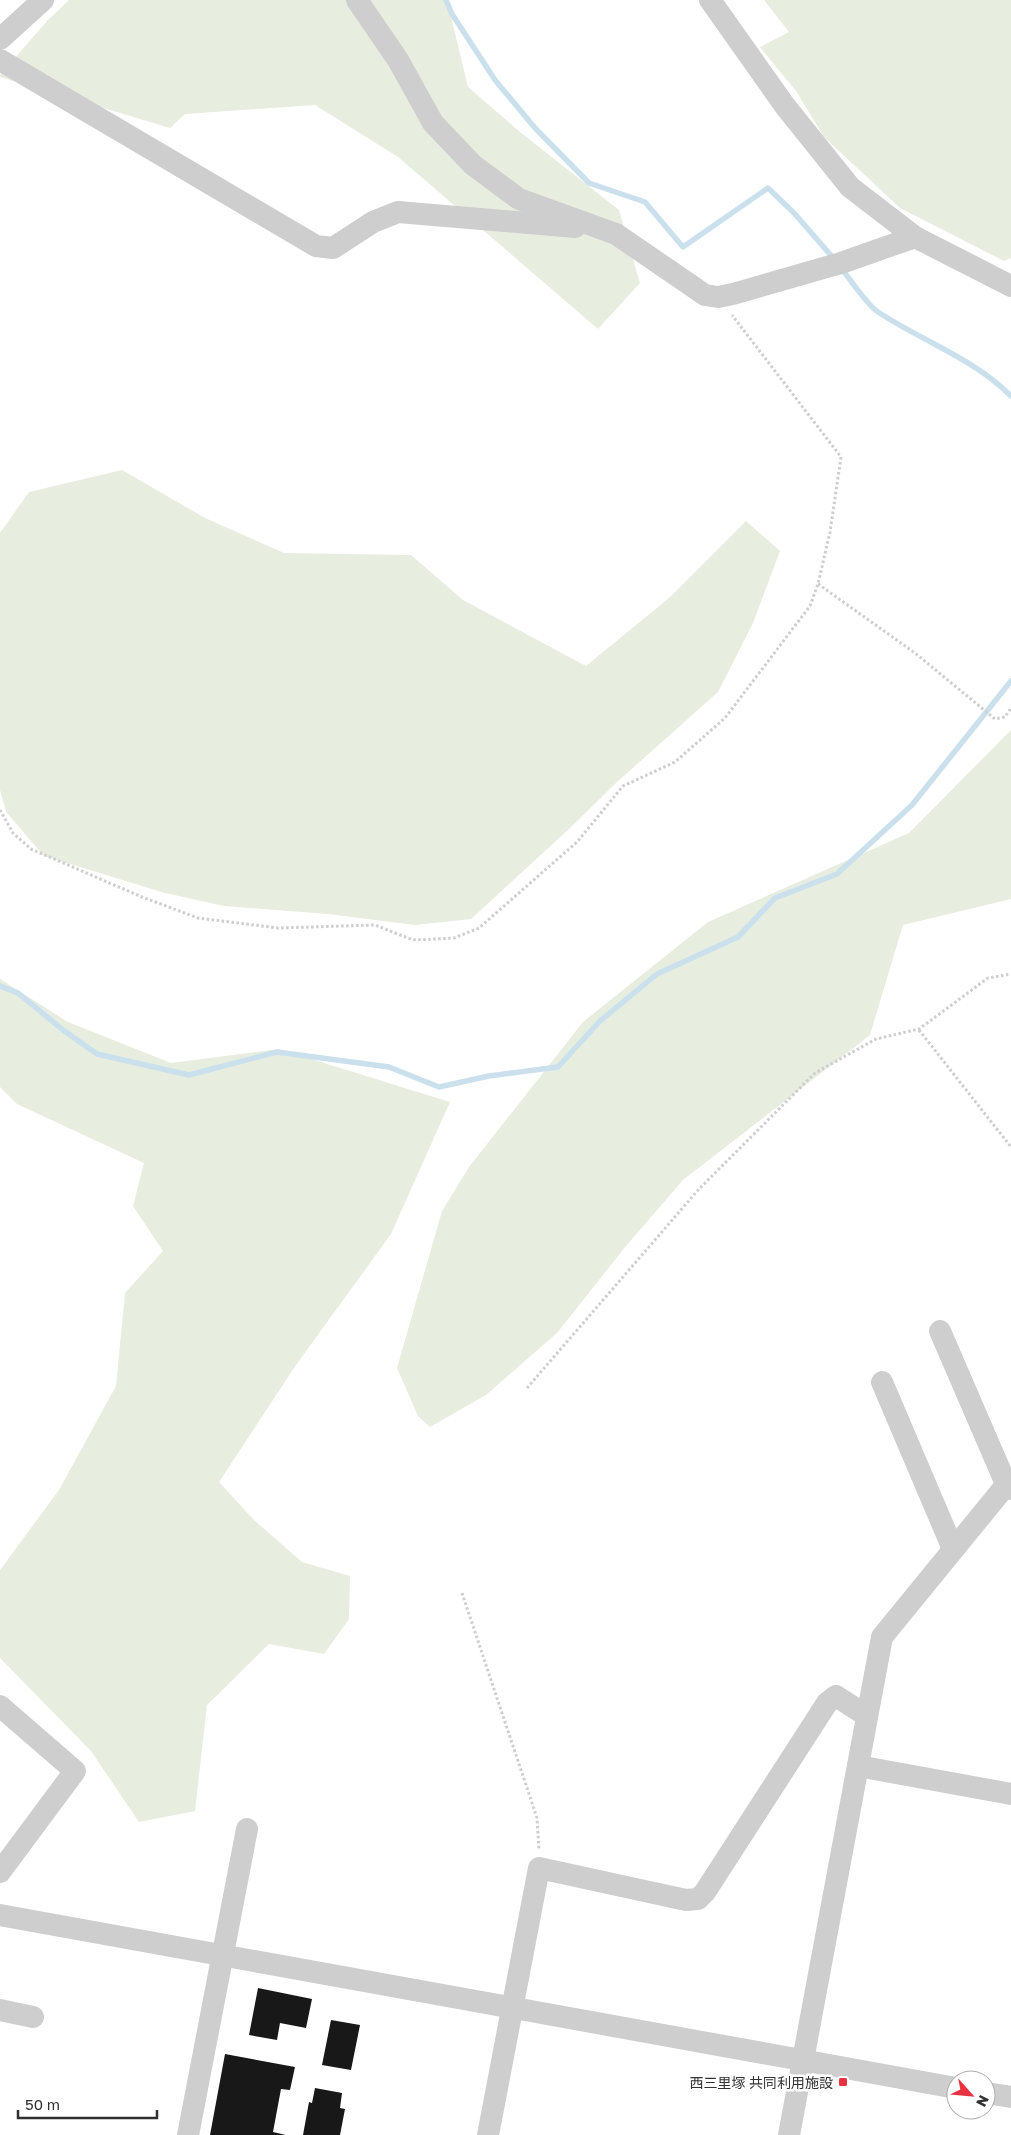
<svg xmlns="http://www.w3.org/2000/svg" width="1011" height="2135" viewBox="0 0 1011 2135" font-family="'Golos Text','Noto Sans JP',sans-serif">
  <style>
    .green { fill: #e7eddf }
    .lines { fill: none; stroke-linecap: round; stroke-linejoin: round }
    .stream { stroke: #cbe0ed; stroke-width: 5.5 }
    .building { fill: #181818 }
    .path { stroke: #cecece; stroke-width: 3; stroke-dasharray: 2.5 2.5; stroke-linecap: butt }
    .minor { stroke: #cecece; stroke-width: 22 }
    .poi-dot { fill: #e9323f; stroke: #fff; stroke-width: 2 }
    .labels { text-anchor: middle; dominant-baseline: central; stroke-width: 5; stroke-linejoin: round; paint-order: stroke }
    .poi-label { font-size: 14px; fill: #313131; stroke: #fff; text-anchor: end }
  </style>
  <rect width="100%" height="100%" fill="#fff"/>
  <g class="green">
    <path d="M 69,0 L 447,0 L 468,87 L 520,132 L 619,210 L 640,283 L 598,329 L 398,157 L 315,105 L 185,114 L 170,128 L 0,77 L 0,75 L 47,21 Z"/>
    <path d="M 764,0 L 1011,0 L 1011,258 L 1004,261 L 900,208 L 824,137 L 796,91 L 760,47 L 789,32 Z"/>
    <path d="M 122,470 L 205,518 L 284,553 L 411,555 L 463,600 L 586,666 L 669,598 L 746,521 L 780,551 L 753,623 L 718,692 L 616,783 L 569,829 L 471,919 L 415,925 L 328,914 L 224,906 L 165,893 L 44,856 L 6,812 L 0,790 L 0,533 L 29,492 Z"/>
    <path d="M 1011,730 L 1011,899 L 903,925 L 870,1035 L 683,1180 L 626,1246 L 557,1333 L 486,1395 L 430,1427 L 418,1416 L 397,1368 L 442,1211 L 469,1167 L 583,1022 L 708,922 L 909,833 Z"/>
    <path d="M 0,979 L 68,1022 L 171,1063 L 279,1049 L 450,1102 L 391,1234 L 296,1365 L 219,1482 L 254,1520 L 302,1562 L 350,1576 L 349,1619 L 324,1654 L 269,1644 L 207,1705 L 195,1811 L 139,1822 L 91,1751 L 0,1658 L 0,1570 L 59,1490 L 116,1386 L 125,1293 L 163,1251 L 133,1206 L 144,1163 L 17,1104 L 0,1087 Z"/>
  </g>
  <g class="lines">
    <g class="stream">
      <path d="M 446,0 L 452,14 L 495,80 L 535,128 L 589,183 L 645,202 L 683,247 L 768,188 L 794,213 L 835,260"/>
      <path d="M 841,268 C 850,279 867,305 878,312 C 922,341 973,358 1011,396"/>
      <path d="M 0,986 L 18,993 L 63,1030 L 97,1054 L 189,1075 L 277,1052 L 389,1067 L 439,1087 L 489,1076 L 558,1067 L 600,1021 L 657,974 L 738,937 L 775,898 L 837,874 L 912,805 L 1011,681"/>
    </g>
  </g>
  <g class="building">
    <path d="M 258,1988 L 312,1999 L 306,2028 L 280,2023 L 277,2040 L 249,2035 Z"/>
    <path d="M 331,2020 L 360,2025 L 351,2070 L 322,2065 Z"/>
    <path d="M 225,2054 L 295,2067 L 290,2090 L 281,2089 L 273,2132 L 286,2135 L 210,2135 Z"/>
    <path d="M 315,2088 L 342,2093 L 340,2108 L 345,2109 L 340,2135 L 303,2135 L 309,2102 L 312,2103 Z"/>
  </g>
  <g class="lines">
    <g class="path">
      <path d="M 818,584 L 915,653 L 995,719 L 1005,717 L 1011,708"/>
      <path d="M 0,810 L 13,833 L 31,849 L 142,897 L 198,918 L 278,928 L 375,925 L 413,940 L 454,938 L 479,928 L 577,842 L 623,786 L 675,762 L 725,718 L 810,606 L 818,584 L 830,532 L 841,457 L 732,315"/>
      <path d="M 919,1030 L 1011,1147"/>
      <path d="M 527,1388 L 699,1189 L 815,1073 L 876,1039 L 919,1029 L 988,978 L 1011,974"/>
      <path d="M 462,1593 L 537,1818 L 539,1850"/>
    </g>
    <g class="minor">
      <path d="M 357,0 L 398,60 L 433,123 L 473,165 L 519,199 L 616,234 L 705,295 L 718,297 L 733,294 L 841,263 L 915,237"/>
      <path d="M 710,0 L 785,106 L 850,187 L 915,237 L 1011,286"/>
      <path d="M 0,39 L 43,0"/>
      <path d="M 0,60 L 316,246 L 333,248 L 373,222 L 398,212 L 575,227"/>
      <path d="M 940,1331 L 1006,1484 L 1011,1489"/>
      <path d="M 882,1382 L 953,1549"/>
      <path d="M 0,1706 L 75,1771 L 0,1872"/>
      <path d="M 858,1766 L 1011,1794"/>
      <path d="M 0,1915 L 956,2088"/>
      <path d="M 0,2010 L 33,2017"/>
      <path d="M 986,2093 L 1011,2097"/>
      <path d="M 188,2135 L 247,1829"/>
      <path d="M 488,2135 L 539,1868 L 686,1900 L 698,1899 L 705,1892 L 827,1703 L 836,1696 L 867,1716"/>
      <path d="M 789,2135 L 882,1637 L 1011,1479"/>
    </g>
  </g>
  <rect class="poi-dot" x="838" y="2077" width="10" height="10" rx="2.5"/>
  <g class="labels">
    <g class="poi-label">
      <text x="833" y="2082">西三里塚 共同利用施設</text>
    </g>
  </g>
  <g transform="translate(971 2095) rotate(117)"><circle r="24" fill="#ffffff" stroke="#adadad"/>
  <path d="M0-4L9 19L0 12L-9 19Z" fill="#e9323f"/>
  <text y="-8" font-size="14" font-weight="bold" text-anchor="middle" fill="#313131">N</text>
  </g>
  <path d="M18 2110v8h139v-8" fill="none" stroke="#313131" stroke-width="2.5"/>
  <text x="25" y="2110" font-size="15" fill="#313131" stroke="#ffffff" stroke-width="4" paint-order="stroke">50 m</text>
</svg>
